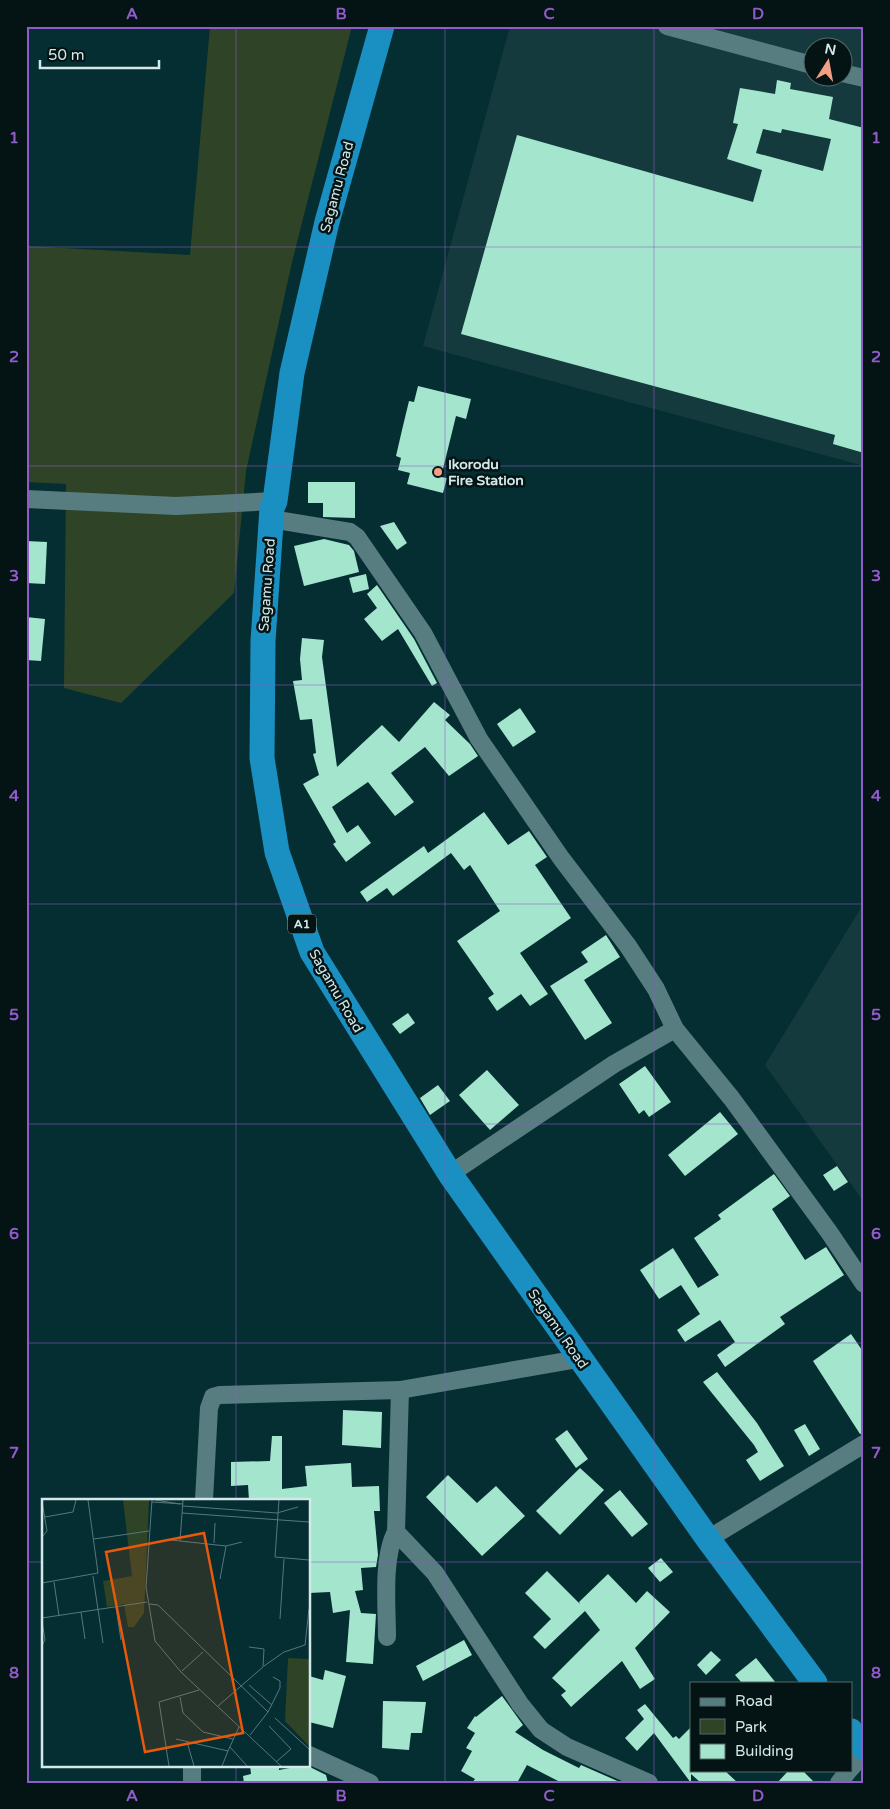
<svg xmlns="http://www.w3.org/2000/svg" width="890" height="1809" viewBox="0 0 890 1809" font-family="'Varela Round',sans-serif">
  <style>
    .built { fill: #143a3d; fill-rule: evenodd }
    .green { fill: #2f4427 }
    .building { fill: #a3e5cd; fill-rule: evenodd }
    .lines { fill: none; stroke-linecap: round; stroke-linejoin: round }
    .minor { stroke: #577d80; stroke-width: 18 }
    .highway { stroke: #1a8fc2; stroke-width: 25 }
    .grid { fill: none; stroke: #915bca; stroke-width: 1; stroke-opacity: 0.55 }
    .poi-dot { fill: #f39f83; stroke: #041314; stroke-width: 2 }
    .labels { text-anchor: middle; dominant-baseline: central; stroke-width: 5; stroke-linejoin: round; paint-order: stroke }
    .shield { fill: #041314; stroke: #95a8a9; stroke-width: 1 }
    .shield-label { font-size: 12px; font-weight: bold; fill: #d3e8e9 }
    .street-label { font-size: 14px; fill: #d3e8e9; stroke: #041314 }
    .poi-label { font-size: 14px; font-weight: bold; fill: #d3e8e9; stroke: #041314; text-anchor: start }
    .inset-road { fill: none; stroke: #57787b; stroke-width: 1 }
    .view { fill: #e8590c; fill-opacity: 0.15; stroke: #e8590c; stroke-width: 2.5 }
    .inset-edge { fill: none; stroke: #d3e8e9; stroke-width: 2.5 }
    .neatline { fill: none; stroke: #915bca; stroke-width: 2 }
    .grid-label { font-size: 16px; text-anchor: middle; font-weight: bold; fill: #915bca }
  </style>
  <rect width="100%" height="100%" fill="#042e31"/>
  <g class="built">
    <path d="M 510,26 L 864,26 L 864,466 L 423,346 ZM 812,48 L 842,48 L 842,78 L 812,78 Z"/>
    <path d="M 864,903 L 864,1202 L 765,1065 Z"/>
  </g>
  <path class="green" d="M 210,26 L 352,26 L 292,262 L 246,471 L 234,593 L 121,703 L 64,688 L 66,484 L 26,482 L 26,246 L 190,255 Z"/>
  <g class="building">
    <path d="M 777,80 L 791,83 L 790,89 L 833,97 L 829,119 L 864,128 L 864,453 L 833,444 L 835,435 L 461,334 L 517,135 L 753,202 L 762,170 L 727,159 L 738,124 L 733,123 L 740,88 L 775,94 ZM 763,129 L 781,133 L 782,129 L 831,139 L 823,171 L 756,153 Z"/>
    <path d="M 418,386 L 471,399 L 466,419 L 456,416 L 441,477 L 447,478 L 443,493 L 407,484 L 410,473 L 398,470 L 401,458 L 396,456 L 402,430 L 409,401 L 414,402 Z"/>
    <path d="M 308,482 L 355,482 L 355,518 L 323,517 L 323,503 L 308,503 Z"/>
    <path d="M 394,522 L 407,543 L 397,550 L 380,526 Z"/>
    <path d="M 324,539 L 349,545 L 354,551 L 359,572 L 304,586 L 294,546 Z"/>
    <path d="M 26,541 L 47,542 L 45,584 L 26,583 Z"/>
    <path d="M 366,574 L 369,589 L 353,593 L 349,578 Z"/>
    <path d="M 377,585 L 414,639 L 437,683 L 432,686 L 398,629 L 382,641 L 364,619 L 377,608 L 367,594 Z"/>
    <path d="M 26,617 L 45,619 L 41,661 L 26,660 Z"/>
    <path d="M 302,638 L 324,640 L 322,657 L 337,767 L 382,725 L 399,742 L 434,702 L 450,715 L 445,720 L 470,744 L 478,756 L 449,776 L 425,747 L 391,773 L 414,802 L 395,816 L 368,782 L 332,807 L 347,833 L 358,825 L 371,843 L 346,862 L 333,844 L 336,842 L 303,784 L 319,775 L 313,754 L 316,753 L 312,719 L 300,720 L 293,681 L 302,680 L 300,659 Z"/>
    <path d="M 520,708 L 536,732 L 513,747 L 497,724 Z"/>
    <path d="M 484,812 L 508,845 L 529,831 L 547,857 L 535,865 L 571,918 L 520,953 L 548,994 L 530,1006 L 521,994 L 497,1011 L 488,998 L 494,994 L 457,941 L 500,911 L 470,865 L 464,870 L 451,853 L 393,896 L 387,888 L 367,902 L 360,892 L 424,846 L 428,853 Z"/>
    <path d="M 606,935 L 620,957 L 584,980 L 612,1023 L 585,1040 L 550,986 L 588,962 L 581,952 Z"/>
    <path d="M 408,1013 L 415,1023 L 400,1034 L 392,1024 Z"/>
    <path d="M 645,1066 L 671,1102 L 649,1117 L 644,1110 L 639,1114 L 619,1084 Z"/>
    <path d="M 487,1070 L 519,1105 L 490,1130 L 459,1095 Z"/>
    <path d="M 438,1085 L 450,1101 L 430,1115 L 420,1098 Z"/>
    <path d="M 720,1112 L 738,1134 L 685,1176 L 668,1155 Z"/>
    <path d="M 837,1166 L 848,1182 L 834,1191 L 823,1175 Z"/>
    <path d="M 774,1174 L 790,1196 L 772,1209 L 805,1260 L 826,1247 L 844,1275 L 780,1317 L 785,1324 L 725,1367 L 717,1355 L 735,1342 L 720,1320 L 685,1342 L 677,1330 L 700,1314 L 681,1285 L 659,1299 L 640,1270 L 673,1248 L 698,1288 L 719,1275 L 694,1238 L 721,1219 L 718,1215 Z"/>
    <path d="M 851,1334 L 864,1353 L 864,1433 L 860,1434 L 813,1361 Z"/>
    <path d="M 717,1372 L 757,1423 L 784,1466 L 760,1481 L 746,1460 L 758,1452 L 754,1445 L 703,1382 Z"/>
    <path d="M 343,1410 L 382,1412 L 381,1448 L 342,1445 Z"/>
    <path d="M 805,1424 L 820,1449 L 809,1456 L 794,1430 Z"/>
    <path d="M 567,1430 L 588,1459 L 576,1468 L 555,1439 Z"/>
    <path d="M 272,1436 L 282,1436 L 282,1489 L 307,1486 L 305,1466 L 351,1463 L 352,1487 L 379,1486 L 380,1511 L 374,1511 L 378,1555 L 376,1567 L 361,1568 L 363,1590 L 355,1591 L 361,1613 L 376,1614 L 373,1664 L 346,1662 L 350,1610 L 333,1613 L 330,1592 L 309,1593 L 309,1500 L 249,1500 L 248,1485 L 231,1486 L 231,1462 L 270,1461 Z"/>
    <path d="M 580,1468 L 604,1490 L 560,1535 L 536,1511 Z"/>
    <path d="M 448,1475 L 477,1503 L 496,1486 L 525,1516 L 482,1556 L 426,1497 Z"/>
    <path d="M 620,1490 L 648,1524 L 632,1537 L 604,1503 Z"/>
    <path d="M 661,1558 L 673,1572 L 660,1582 L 648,1568 Z"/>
    <path d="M 547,1571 L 580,1604 L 579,1602 L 608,1574 L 636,1603 L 647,1591 L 670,1612 L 635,1648 L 655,1679 L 640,1689 L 622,1661 L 571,1707 L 561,1695 L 566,1691 L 552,1678 L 600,1630 L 585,1611 L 545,1649 L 533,1637 L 551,1619 L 525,1593 Z"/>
    <path d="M 464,1640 L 472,1655 L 423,1681 L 416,1666 Z"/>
    <path d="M 711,1651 L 721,1660 L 706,1675 L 697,1665 Z"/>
    <path d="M 756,1658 L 776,1683 L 742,1683 L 735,1675 Z"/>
    <path d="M 325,1670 L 346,1676 L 333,1728 L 309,1722 L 309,1676 L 323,1680 Z"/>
    <path d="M 502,1696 L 523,1725 L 515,1732 L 543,1750 L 579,1768 L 581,1765 L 622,1783 L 562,1783 L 527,1765 L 517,1783 L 472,1783 L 475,1779 L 461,1771 L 472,1751 L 466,1748 L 475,1733 L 467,1728 L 475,1716 L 476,1717 Z"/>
    <path d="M 383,1701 L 426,1702 L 422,1733 L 411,1733 L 409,1750 L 382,1748 Z"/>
    <path d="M 645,1704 L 673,1738 L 676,1736 L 679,1739 L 691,1727 L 691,1770 L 724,1770 L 738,1783 L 701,1783 L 691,1774 L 691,1783 L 654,1733 L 637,1751 L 625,1738 L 644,1719 L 637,1710 Z"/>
    <path d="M 250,1765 L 279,1765 L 279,1770 L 306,1765 L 326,1775 L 328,1783 L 244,1783 L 243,1776 L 251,1774 Z"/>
    <path d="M 789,1770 L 802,1770 L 815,1783 L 777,1783 Z"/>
  </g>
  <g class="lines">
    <g class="minor">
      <path d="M 667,26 L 812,65"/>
      <path d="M 842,73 L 864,78"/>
      <path d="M 26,499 L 176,506 L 275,501"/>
      <path d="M 271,519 L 350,532 L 357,537 L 423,633 L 479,739 L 561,858 L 628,946 L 656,989 L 675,1029 L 732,1099 L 829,1232 L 864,1284"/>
      <path d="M 450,1174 L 614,1064 L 675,1029"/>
      <path d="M 400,1390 L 396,1532 L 435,1573 L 520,1704 L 541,1730 L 567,1747 L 649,1783"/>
      <path d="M 204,1500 L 209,1408 L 213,1397 L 220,1395 L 400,1390 L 578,1359"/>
      <path d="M 708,1539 L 864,1444"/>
      <path d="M 387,1637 C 387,1608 382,1557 396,1532"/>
      <path d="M 309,1755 L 370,1783"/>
      <path d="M 851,1768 L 864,1752"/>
      <path d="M 192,1783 L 192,1765"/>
      <path d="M 839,1783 L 849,1770"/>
    </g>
    <g class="highway">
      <path d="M 382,26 L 327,222 L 292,373 L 275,501 L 272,508 L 263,641 L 262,758 L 277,852 L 312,952 L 450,1174 L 708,1539 L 815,1683"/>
      <path d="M 851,1731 L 864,1748"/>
    </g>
  </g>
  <path class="grid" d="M 236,26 L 236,1500M 445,26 L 445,1783M 654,26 L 654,1783M 26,247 L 864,247M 26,466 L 864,466M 26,685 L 864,685M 26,904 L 864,904M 26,1124 L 864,1124M 26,1343 L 864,1343M 26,1562 L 44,1562M 309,1562 L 864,1562M 236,1765 L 236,1783"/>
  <circle class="poi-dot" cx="438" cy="472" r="5"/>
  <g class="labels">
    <rect class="shield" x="288" y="914.5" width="28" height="19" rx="4"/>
    <g class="shield-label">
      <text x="302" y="924">A1</text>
    </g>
    <g class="street-label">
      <text transform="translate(337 187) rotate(-75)">Sagamu Road</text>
      <text transform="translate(267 585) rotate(-86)">Sagamu Road</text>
      <text transform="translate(336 991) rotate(60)">Sagamu Road</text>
      <text transform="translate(558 1329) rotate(55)">Sagamu Road</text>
    </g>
    <g class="poi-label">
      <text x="448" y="464">Ikorodu<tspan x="448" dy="16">Fire Station</tspan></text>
    </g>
  </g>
  <g transform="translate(42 1499)">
    <rect width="268" height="268" fill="#042e31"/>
    <path d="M 81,1 L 107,1 L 102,114 L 92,128 L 86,128 L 82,105 L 65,108 L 61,82 L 90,77 ZM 246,159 L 267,160 L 267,247 L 243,222 Z" fill="#2f4427"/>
    <path class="inset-road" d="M 110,1 L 104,88 L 113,142 L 139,173 L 239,267M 113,1 L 138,5M 237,1 L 233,58 L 267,61M 0,2 L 5,32 L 0,38M 110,3 L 141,5M 141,7 L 235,14 L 256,8M 140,14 L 267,23M 3,18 L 31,13 L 34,1M 52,40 L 107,32M 129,41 L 184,47M 138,42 L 141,1M 172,44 L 173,24M 51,77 L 61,144M 178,80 L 184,47 L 200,43M 12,83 L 17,117M 0,84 L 56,74 L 46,1M 107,105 L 116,106 L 226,213M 74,108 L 79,141M 39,113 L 43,140M 0,119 L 105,103M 238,120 L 242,60M 0,122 L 3,141 L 0,146M 222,167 L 242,153 L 263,146 L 267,110M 140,172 L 161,153M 207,186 L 230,206M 138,198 L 141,214 L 161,233 L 191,240M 176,207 L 221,168 L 222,150 L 207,148M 233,219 L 267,250M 227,227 L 249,250 L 234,263M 208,236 L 226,213 L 238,189 L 238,182 L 231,178M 134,240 L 186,252 L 197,228M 145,243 L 152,267M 188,248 L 205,267M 127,267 L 117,203 L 157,191M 180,267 L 186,252"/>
    <path class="view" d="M 162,34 L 201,234 L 103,253 L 64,53 Z"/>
    <rect width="268" height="268" class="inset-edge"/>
  </g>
  <rect width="890" height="1809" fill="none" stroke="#041314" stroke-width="55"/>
  <rect x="690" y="1682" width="162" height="90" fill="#041314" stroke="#576869"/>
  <rect x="700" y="1698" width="25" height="8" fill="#577d80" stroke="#576869"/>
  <text x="735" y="1706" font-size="15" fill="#d3e8e9">Road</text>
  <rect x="700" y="1719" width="25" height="15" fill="#2f4427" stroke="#576869"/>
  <text x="735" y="1732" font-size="15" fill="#d3e8e9">Park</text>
  <rect x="700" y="1744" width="25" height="15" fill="#a3e5cd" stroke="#576869"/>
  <text x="735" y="1756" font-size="15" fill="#d3e8e9">Building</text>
  <g transform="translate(828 62) rotate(11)"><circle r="24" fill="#041314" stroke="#576869"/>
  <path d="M0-4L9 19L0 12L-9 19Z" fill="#f39f83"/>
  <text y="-8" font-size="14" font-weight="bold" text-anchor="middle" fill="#d3e8e9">N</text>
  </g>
  <path d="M40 60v8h119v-8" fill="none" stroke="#d3e8e9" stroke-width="2.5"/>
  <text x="48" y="60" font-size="15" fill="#d3e8e9" stroke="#041314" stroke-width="4" paint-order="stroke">50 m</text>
  <rect x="28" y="28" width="834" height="1754" class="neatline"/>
  <g class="grid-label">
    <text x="132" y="19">A</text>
    <text x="341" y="19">B</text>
    <text x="549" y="19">C</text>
    <text x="758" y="19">D</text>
    <text x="14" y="143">1</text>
    <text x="876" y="143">1</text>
    <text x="14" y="362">2</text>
    <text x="876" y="362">2</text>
    <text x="14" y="581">3</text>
    <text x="876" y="581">3</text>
    <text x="14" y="801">4</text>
    <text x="876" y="801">4</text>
    <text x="14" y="1020">5</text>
    <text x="876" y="1020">5</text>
    <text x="14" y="1239">6</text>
    <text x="876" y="1239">6</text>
    <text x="14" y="1458">7</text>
    <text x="876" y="1458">7</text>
    <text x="14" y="1678">8</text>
    <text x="876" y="1678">8</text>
    <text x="132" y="1801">A</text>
    <text x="341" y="1801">B</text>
    <text x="549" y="1801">C</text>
    <text x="758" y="1801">D</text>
  </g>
</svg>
